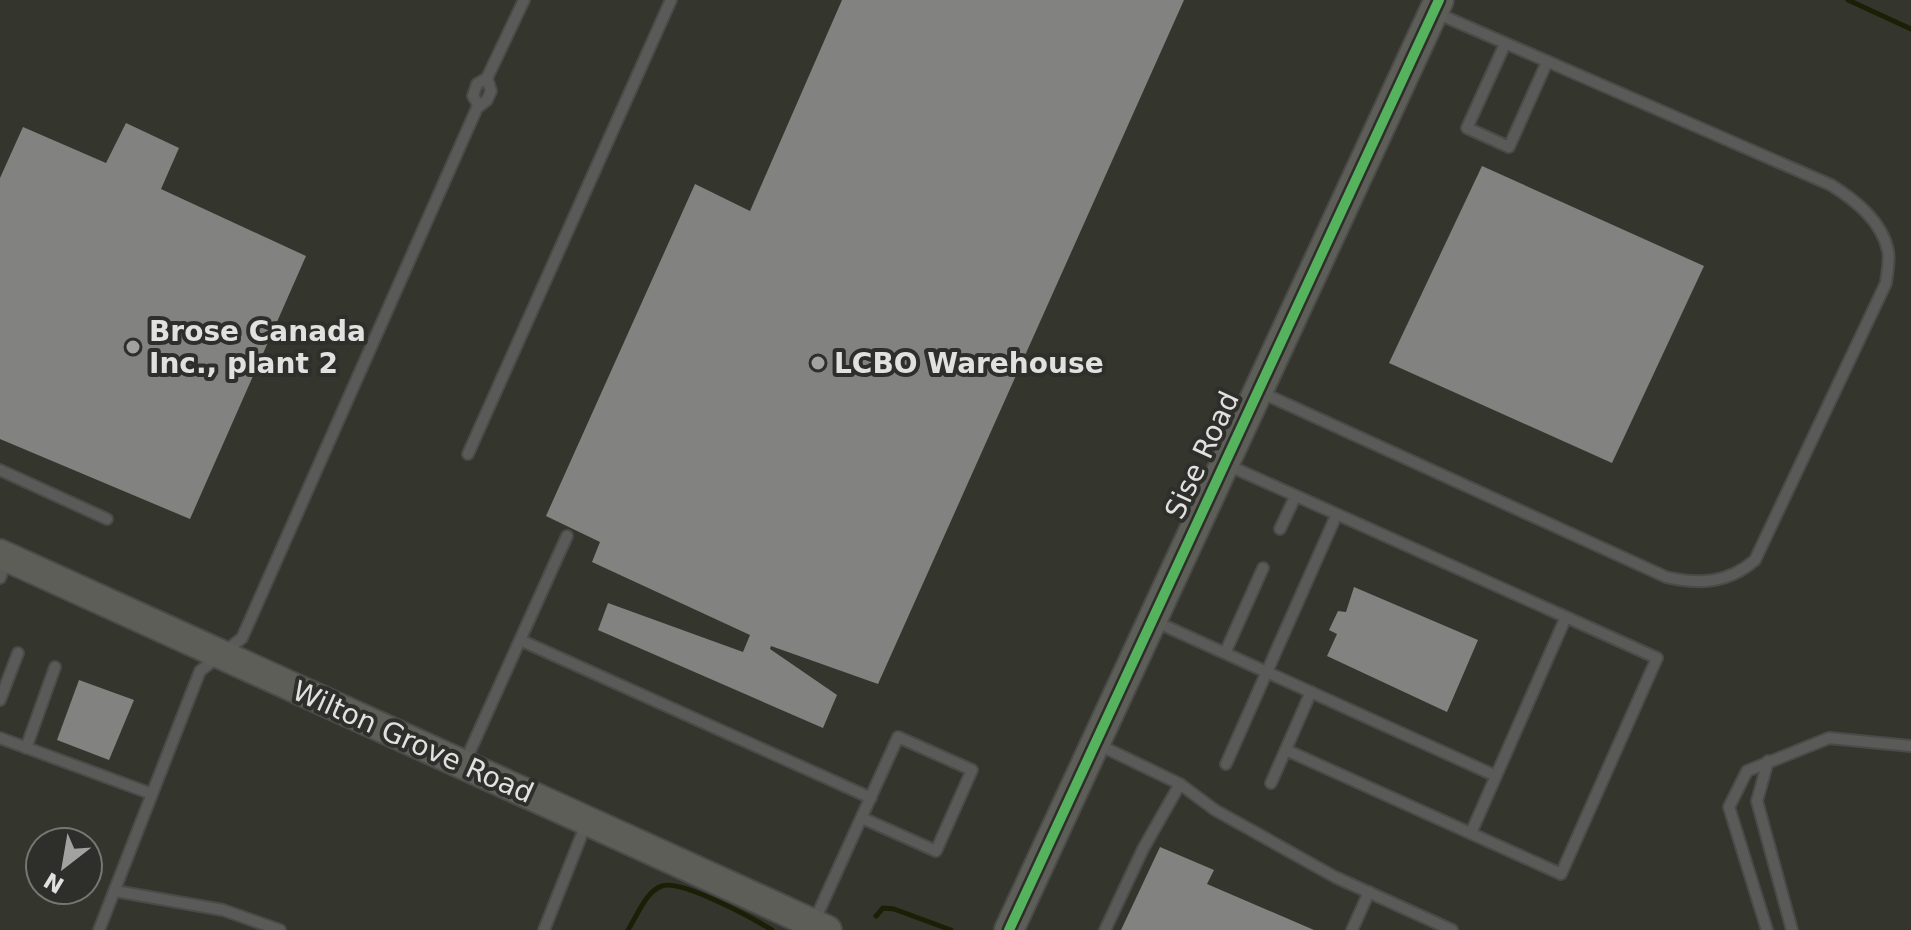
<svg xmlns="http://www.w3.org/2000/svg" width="1911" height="930" viewBox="0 0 1911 930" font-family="'DejaVu Sans',sans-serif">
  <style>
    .built { fill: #34362e; fill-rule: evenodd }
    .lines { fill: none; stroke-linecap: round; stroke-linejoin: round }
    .stream { stroke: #1c1f05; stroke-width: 5 }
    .building { fill: #828281 }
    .lane-casing { stroke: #4a4b49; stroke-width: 14 }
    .secondary-casing { stroke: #4a4b49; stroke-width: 32 }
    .lane { stroke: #5a5b59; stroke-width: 10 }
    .secondary { stroke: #5d5e57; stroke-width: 28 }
    .cycleway-casing { stroke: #2e2e2b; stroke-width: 15 }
    .cycleway { stroke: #56b35d; stroke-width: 10 }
    .poi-dot { fill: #a2a3a1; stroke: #2e2e2b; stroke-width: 3 }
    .labels { text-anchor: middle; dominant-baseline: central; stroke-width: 8; stroke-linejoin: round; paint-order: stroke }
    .poi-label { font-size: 28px; font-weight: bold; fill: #e1e2e0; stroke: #2e2e2b; text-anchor: start }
    .street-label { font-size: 28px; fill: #e1e2e0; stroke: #2e2e2b }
  </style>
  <rect width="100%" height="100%" fill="#2d2d2c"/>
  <path class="built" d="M 0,0 L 1911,0 L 1911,930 L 0,930 ZM 40,842 L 88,842 L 88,890 L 40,890 Z"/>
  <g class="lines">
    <g class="stream">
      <path d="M 1848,0 L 1911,29"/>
      <path d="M 876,916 L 883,908 L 894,909 L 951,930"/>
      <path d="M 628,930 C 637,916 646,891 662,886 C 681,879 754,919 772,930"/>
    </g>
  </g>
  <g class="building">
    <path d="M 842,0 L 1184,0 L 878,684 L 771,646 L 770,649 L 837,695 L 823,728 L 598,630 L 608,603 L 743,652 L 750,635 L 592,562 L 600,542 L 546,516 L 695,184 L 750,211 Z"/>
    <path d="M 126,123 L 179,148 L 161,189 L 306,256 L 190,519 L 0,439 L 0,178 L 23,127 L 106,163 Z"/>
    <path d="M 1482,166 L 1704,266 L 1612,463 L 1389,363 Z"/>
    <path d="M 1354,587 L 1478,640 L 1447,712 L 1327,656 L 1337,634 L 1329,630 L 1338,611 L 1346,612 Z"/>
    <path d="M 79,680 L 134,700 L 109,760 L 57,740 Z"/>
    <path d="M 1160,847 L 1214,870 L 1207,884 L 1314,930 L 1121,930 Z"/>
  </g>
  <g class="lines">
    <g class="lane-casing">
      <g id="lane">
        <path d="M 1505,44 L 1467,128 L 1509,147 L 1547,62"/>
        <path d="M 478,104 L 473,96 L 477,84 L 487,78 L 524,0"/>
        <path d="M 1260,392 L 1666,577 C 1699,585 1729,583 1755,560 L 1886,283 C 1887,273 1890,260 1888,251 C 1882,221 1855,200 1831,185 L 1434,12"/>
        <path d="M 468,454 L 671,0"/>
        <path d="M 0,470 L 107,519"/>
        <path d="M 1280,529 L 1295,497"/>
        <path d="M 0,578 L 7,559"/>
        <path d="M 1154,621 L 1496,776 L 1566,617 L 1225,464"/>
        <path d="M 520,640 L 567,536"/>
        <path d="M 1225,653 L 1263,568"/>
        <path d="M 0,700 L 18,653"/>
        <path d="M 0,738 L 152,794"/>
        <path d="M 1097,744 L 1180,784 L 1215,810 L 1335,877 L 1452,930"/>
        <path d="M 26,748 L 55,667"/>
        <path d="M 1286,750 L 1561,874 L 1657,658 L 1566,617"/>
        <path d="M 1768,761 L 1757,801 L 1792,930"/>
        <path d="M 465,762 L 520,640 L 871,798"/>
        <path d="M 1226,764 L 1336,516"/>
        <path d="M 1271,783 L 1311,692"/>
        <path d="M 1471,833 L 1496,776"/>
        <path d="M 115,891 L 223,910 L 280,930"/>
        <path d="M 814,922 L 898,737 L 972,770 L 936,851 L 862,818"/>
        <path d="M 99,930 L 200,671 L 242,638 L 477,108 L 487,100 L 491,91 L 487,78"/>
        <path d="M 544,930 L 586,824"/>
        <path d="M 1105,930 L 1143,849 L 1180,784"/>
        <path d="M 1352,930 L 1369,892"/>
        <path d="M 1767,930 L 1729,807 L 1747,771 L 1829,738 L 1911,746"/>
      </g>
    </g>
    <g class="secondary-casing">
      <g id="secondary">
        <path d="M 0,554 L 827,930"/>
        <path d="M 1009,930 L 1439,0"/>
      </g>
    </g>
    <use href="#lane" class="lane"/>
    <use href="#secondary" class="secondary"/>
    <g class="cycleway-casing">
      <path id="cycleway" d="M 1009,930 L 1439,0"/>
    </g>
    <use href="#cycleway" class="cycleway"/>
  </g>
  <g class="poi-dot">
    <circle cx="133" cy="347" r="8"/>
    <circle cx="818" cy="363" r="8"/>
  </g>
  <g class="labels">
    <g class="poi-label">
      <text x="149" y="331">Brose Canada<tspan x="149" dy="32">Inc., plant 2</tspan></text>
      <text x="834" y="363">LCBO Warehouse</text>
    </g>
    <g class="street-label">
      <text transform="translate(1202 455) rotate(-65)">Sise Road</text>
      <text transform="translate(413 742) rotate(24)">Wilton Grove Road</text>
    </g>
  </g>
  <g transform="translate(64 866) rotate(211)"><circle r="38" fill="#2e2e2b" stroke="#767673" stroke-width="2"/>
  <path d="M0-6L14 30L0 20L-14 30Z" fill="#a2a3a1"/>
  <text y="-12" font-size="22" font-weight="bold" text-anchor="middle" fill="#e1e2e0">N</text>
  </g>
</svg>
